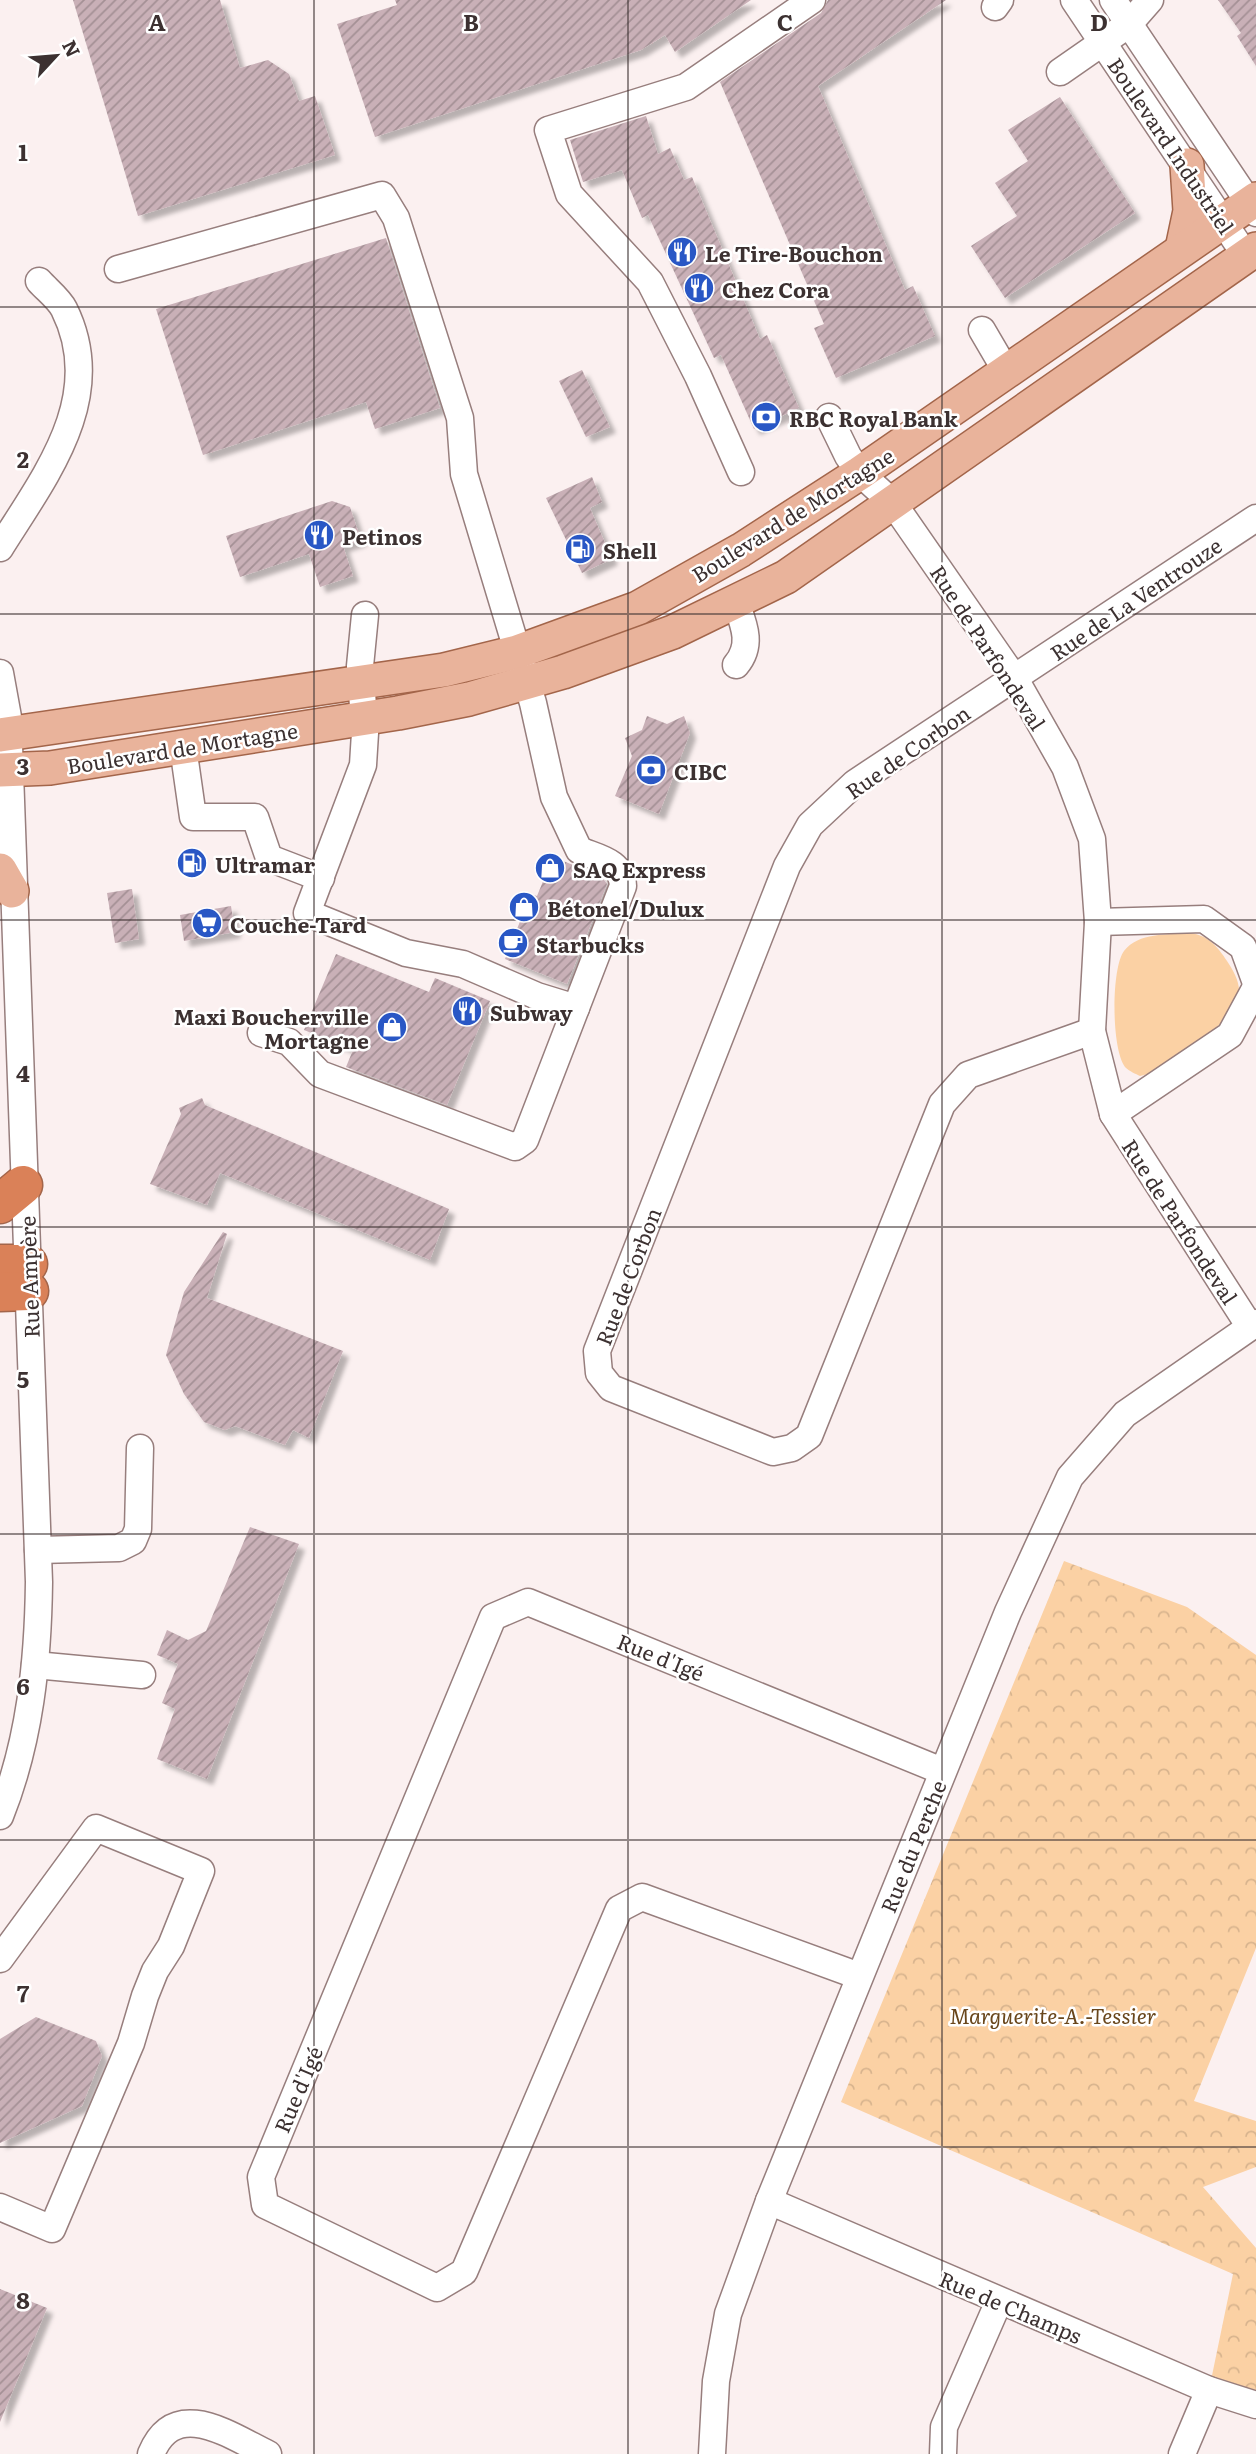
<svg xmlns="http://www.w3.org/2000/svg" width="1256" height="2454" viewBox="0 0 1256 2454" font-family="Literata,serif">
  <style>
    .green { fill: #fbd1a4 }
    .park { fill: url(#park-crowns) }
    .building { fill: url(#building-hatch); filter: url(#shadow) }
    .lines { fill: none; stroke-linecap: round; stroke-linejoin: round }
    .minor-casing { stroke: #977e7d; stroke-width: 29 }
    .major-casing { stroke: #a3654a; stroke-width: 36 }
    .highway-casing { stroke: #a3654a; stroke-width: 41 }
    .minor { stroke: #fff; stroke-width: 26 }
    .major { stroke: #e9b39b; stroke-width: 33 }
    .highway { stroke: #da8158; stroke-width: 38 }
    .grid { fill: none; stroke: #3c3131; stroke-width: 2; stroke-opacity: 0.55 }
    .labels { text-anchor: middle; dominant-baseline: central; stroke-width: 5; stroke-linejoin: round; paint-order: stroke }
    .street-label { font-size: 21px; fill: #3c3131; stroke: #fff }
    .poi-label { font-size: 21px; font-weight: bold; fill: #3c3131; stroke: #fff; text-anchor: start }
    .park-label { font-size: 21px; font-style: italic; fill: #69461b; stroke: #fff }
    .grid-label { font-size: 23px; text-anchor: middle; font-weight: bold; fill: #3c3131; stroke: #fff; stroke-width: 5; stroke-linejoin: round; paint-order: stroke }
  </style>
  <defs>
    <pattern id="park-crowns" width="20" height="18" patternUnits="userSpaceOnUse" patternTransform="scale(1.75)"><rect width="20" height="18" fill="#fbd1a4"/><path d="M2 6a3 3 0 1 1 6 0M12 15a3 3 0 1 1 6 0" fill="none" stroke="#d8b48e"/></pattern>
    <pattern id="building-hatch" width="6" height="6" patternUnits="userSpaceOnUse" patternTransform="scale(1.75)"><rect width="6" height="6" fill="#c9b0b7"/><path d="M-1 1l2-2M0 6l6-6M5 7l2-2" fill="none" stroke="#a49095"/></pattern>
    <filter id="shadow"><feDropShadow dx="6" dy="6" stdDeviation="2" flood-color="#0004"/></filter>
  </defs>
  <rect width="100%" height="100%" fill="#fbf0f0"/>
  <path class="green" d="M 1190,933 C 1208,935 1218,947 1227,961 C 1235,973 1243,987 1237,1002 C 1225,1030 1173,1057 1148,1074 L 1140,1076 C 1136,1074 1129,1071 1126,1068 C 1111,1052 1111,968 1124,951 C 1139,932 1167,935 1190,933 Z"/>
  <path class="park" d="M 1064,1561 L 1187,1607 L 1256,1655 L 1256,1948 L 1194,2101 L 1256,2121 L 1256,2167 L 1203,2187 L 1256,2248 L 1256,2405 L 1209,2390 L 1233,2274 L 841,2102 Z"/>
  <g class="building">
    <path d="M 73,0 L 220,0 L 240,68 L 268,60 L 289,74 L 299,101 L 315,96 L 335,155 L 138,216 Z"/>
    <path d="M 395,0 L 751,0 L 675,52 L 665,35 L 641,50 L 375,137 L 337,24 L 397,5 Z"/>
    <path d="M 828,0 L 946,0 L 818,86 L 905,290 L 913,286 L 935,336 L 836,378 L 814,328 L 824,324 L 720,82 L 821,13 Z"/>
    <path d="M 1218,0 L 1256,0 L 1256,66 L 1237,36 L 1241,33 Z"/>
    <path d="M 1060,97 L 1135,213 L 1005,298 L 971,246 L 1017,216 L 995,183 L 1028,161 L 1008,130 Z"/>
    <path d="M 646,116 L 658,154 L 670,148 L 684,180 L 692,177 L 760,339 L 767,335 L 799,408 L 754,429 L 721,355 L 714,358 L 648,215 L 642,218 L 622,170 L 583,182 L 570,140 Z"/>
    <path d="M 386,238 L 440,408 L 375,429 L 366,402 L 203,455 L 156,309 Z"/>
    <path d="M 582,370 L 610,427 L 586,437 L 559,381 Z"/>
    <path d="M 592,477 L 602,502 L 590,508 L 612,559 L 582,573 L 546,498 Z"/>
    <path d="M 332,501 L 350,507 L 361,540 L 343,546 L 353,576 L 320,587 L 309,554 L 240,577 L 226,536 Z"/>
    <path d="M 647,716 L 667,724 L 684,716 L 690,733 L 659,814 L 615,796 L 632,756 L 625,738 L 642,730 Z"/>
    <path d="M 553,857 L 601,876 L 607,884 L 567,984 L 505,959 L 531,894 L 537,896 Z"/>
    <path d="M 132,889 L 139,939 L 115,943 L 107,893 Z"/>
    <path d="M 231,906 L 235,932 L 184,941 L 180,915 Z"/>
    <path d="M 336,954 L 429,992 L 435,978 L 490,1001 L 447,1105 L 346,1067 L 353,1050 L 304,1030 Z"/>
    <path d="M 202,1098 L 205,1105 L 449,1209 L 430,1260 L 220,1173 L 207,1205 L 150,1184 L 181,1114 L 179,1108 Z"/>
    <path d="M 223,1232 L 227,1234 L 207,1298 L 343,1351 L 309,1438 L 293,1430 L 285,1445 L 235,1426 L 225,1430 L 204,1422 L 184,1394 L 166,1355 L 184,1292 Z"/>
    <path d="M 250,1527 L 299,1544 L 207,1779 L 157,1759 L 175,1709 L 162,1703 L 178,1664 L 157,1655 L 167,1630 L 188,1640 L 206,1631 Z"/>
    <path d="M 36,2017 L 96,2041 L 102,2056 L 82,2106 L 0,2143 L 0,2039 Z"/>
    <path d="M 0,2289 L 47,2308 L 0,2422 Z"/>
  </g>
  <g class="lines">
    <g class="minor-casing">
      <g id="minor">
        <path d="M 1074,0 L 1246,256"/>
        <path d="M 1113,0 L 1256,213"/>
        <path d="M 995,7 L 1000,0"/>
        <path d="M 1060,72 L 1129,24 L 1150,0"/>
        <path d="M 118,269 L 382,195 L 396,218 L 460,418 L 464,474 L 533,703 L 554,797 L 579,850 C 598,858 622,861 623,886 L 525,1140 L 515,1147 L 320,1074 L 289,1042 L 261,1033"/>
        <path d="M 982,330 L 1006,371"/>
        <path d="M 829,417 L 848,456 L 860,473 L 893,503 L 1015,679 L 1065,767 L 1092,839 L 1098,922 L 1092,1031 L 1113,1114 L 1250,1327"/>
        <path d="M 741,472 L 698,376 L 650,282 L 569,194 L 548,130 L 686,87 L 812,0"/>
        <path d="M 0,548 C 45,476 108,397 64,309 C 59,299 47,290 39,281"/>
        <path d="M 365,615 L 360,666 L 365,733 L 363,765 L 307,913 L 406,953 L 463,964 L 537,996 L 576,1008"/>
        <path d="M 736,665 C 753,645 744,625 736,603"/>
        <path d="M 0,673 L 8,717 L 39,1582 C 38,1662 30,1741 0,1816"/>
        <path d="M 183,747 L 193,817 L 255,817 L 269,858 L 321,878"/>
        <path d="M 1098,922 L 1204,919 L 1243,947 L 1256,983"/>
        <path d="M 1092,1031 L 968,1075 L 942,1104 L 809,1436 L 792,1448 L 773,1452 L 611,1388 L 599,1373 L 597,1351 L 787,866 L 810,825 L 855,783 L 1256,518"/>
        <path d="M 1113,1114 L 1230,1035 L 1256,987"/>
        <path d="M 38,1550 L 119,1548 L 133,1541 L 138,1529 L 140,1448"/>
        <path d="M 35,1665 L 142,1675"/>
        <path d="M 0,1959 L 96,1828 L 201,1871 L 171,1946 L 155,1971 L 145,1996 L 131,2043 L 52,2229 L 0,2207"/>
        <path d="M 859,1976 L 642,1897 L 619,1909 L 464,2272 L 437,2288 L 265,2205 L 261,2177 L 493,1617 L 528,1602 L 942,1771"/>
        <path d="M 769,2201 L 1209,2390 L 1256,2405"/>
        <path d="M 151,2454 C 175,2396 229,2435 268,2454"/>
        <path d="M 712,2454 L 716,2381 L 728,2314 L 769,2201 L 1008,1612 L 1070,1477 L 1125,1414 L 1256,1323"/>
        <path d="M 943,2454 L 944,2427 L 999,2301"/>
        <path d="M 1182,2454 L 1209,2390"/>
      </g>
    </g>
    <g class="major-casing">
      <g id="major">
        <path d="M 1182,249 L 1190,211 L 1187,165"/>
        <path d="M 0,735 L 444,670 L 517,652 L 638,608 L 741,550 L 860,473 L 1256,199"/>
        <path d="M 0,770 L 50,768 L 398,713 L 469,699 L 563,672 L 673,632 L 786,577 L 1256,249"/>
        <path d="M 0,870 L 12,891"/>
      </g>
    </g>
    <g class="highway-casing">
      <g id="highway">
        <path d="M 0,1204 L 23,1185"/>
        <path d="M 0,1264 L 28,1264"/>
        <path d="M 0,1292 L 29,1291"/>
      </g>
    </g>
    <use href="#minor" class="minor"/>
    <use href="#major" class="major"/>
    <use href="#highway" class="highway"/>
  </g>
  <path class="grid" d="M 314,0 L 314,2454M 628,0 L 628,2454M 942,0 L 942,2454M 0,307 L 1256,307M 0,614 L 1256,614M 0,920 L 1256,920M 0,1227 L 1256,1227M 0,1534 L 1256,1534M 0,1840 L 1256,1840M 0,2147 L 1256,2147"/>
  <defs>
    <g id="restaurant-disc" transform="scale(1.575)"><circle r="9.5" fill="#2957c5" stroke="#fff"/><path d="M-5-6h1v4h1v-4h1v4h1v-4h1v5L-1.5 .5V6h-2V.5L-5-1ZM5-6V6H3V1.5H1.5Q1.5-4 5-6Z" fill="#fff"/></g>
    <g id="bank-disc" transform="scale(1.575)"><circle r="9.5" fill="#2957c5" stroke="#fff"/><path d="M-6-4H6V4H-6ZM0-2.3a2.3 2.3 0 1 0 0 4.6a2.3 2.3 0 1 0 0-4.6Z" fill="#fff"/></g>
    <g id="fuel-disc" transform="scale(1.575)"><circle r="9.5" fill="#2957c5" stroke="#fff"/><path d="M-5.5-6h7V0h2V4h1.3V-2.5L3-4.5l.8-.8L6-3V5H2.5V1h-1V6h-7ZM-4.2-4.7v3.2H.2V-4.7Z" fill="#fff"/></g>
    <g id="shop-disc" transform="scale(1.575)"><circle r="9.5" fill="#2957c5" stroke="#fff"/><path d="M-5-2.5h2.3a2.7 3.5 0 0 1 5.4 0H5L5.5 6h-11ZM-1.5-2.5h3a1.5 2.3 0 0 0-3 0Z" fill="#fff"/></g>
    <g id="supermarket-disc" transform="scale(1.575)"><circle r="9.5" fill="#2957c5" stroke="#fff"/><path d="M-6-5.5h2.5l.6 2H6L4.5 2H-2.5L-4.4-4H-6ZM-1.5 3.2a1.3 1.3 0 1 0 .1 0ZM3 3.2a1.3 1.3 0 1 0 .1 0Z" fill="#fff"/></g>
    <g id="cafe-disc" transform="scale(1.575)"><circle r="9.5" fill="#2957c5" stroke="#fff"/><path d="M-5.5-4.5H6V0H3Q3 3.5 0 3.5H-2.5Q-5.5 3.5-5.5 0ZM3-3.2v2h1.7v-2ZM-6 4.5H4V6H-6Z" fill="#fff"/></g>
  </defs>
  <g fill-rule="evenodd">
    <use href="#restaurant-disc" x="682" y="252"/>
    <use href="#restaurant-disc" x="699" y="288"/>
    <use href="#bank-disc" x="766" y="417"/>
    <use href="#restaurant-disc" x="319" y="535"/>
    <use href="#fuel-disc" x="580" y="549"/>
    <use href="#bank-disc" x="651" y="770"/>
    <use href="#fuel-disc" x="192" y="863"/>
    <use href="#shop-disc" x="550" y="868"/>
    <use href="#shop-disc" x="524" y="907"/>
    <use href="#supermarket-disc" x="207" y="923"/>
    <use href="#cafe-disc" x="513" y="943"/>
    <use href="#restaurant-disc" x="467" y="1011"/>
    <use href="#shop-disc" x="392" y="1027"/>
  </g>
  <g class="labels">
    <g class="street-label">
      <text transform="translate(1172 145) rotate(56)">Boulevard Industriel</text>
      <text transform="translate(792 514) rotate(-32)">Boulevard de Mortagne</text>
      <text transform="translate(1135 598) rotate(-34)">Rue de La Ventrouze</text>
      <text transform="translate(989 647) rotate(57)">Rue de Parfondeval</text>
      <text transform="translate(182 747) rotate(-9)">Boulevard de Mortagne</text>
      <text transform="translate(907 751) rotate(-35)">Rue de Corbon</text>
      <text transform="translate(1181 1221) rotate(57)">Rue de Parfondeval</text>
      <text transform="translate(627 1276) rotate(-69)">Rue de Corbon</text>
      <text transform="translate(28 1277) rotate(-92)">Rue Ampère</text>
      <text transform="translate(661 1656) rotate(22)">Rue d'Igé</text>
      <text transform="translate(912 1846) rotate(-68)">Rue du Perche</text>
      <text transform="translate(297 2089) rotate(-67)">Rue d'Igé</text>
      <text transform="translate(1011 2306) rotate(23)">Rue de Champs</text>
    </g>
    <g class="poi-label">
      <text x="705" y="252">Le Tire-Bouchon</text>
      <text x="722" y="288">Chez Cora</text>
      <text x="789" y="417">RBC Royal Bank</text>
      <text x="342" y="535">Petinos</text>
      <text x="603" y="549">Shell</text>
      <text x="674" y="770">CIBC</text>
      <text x="215" y="863">Ultramar</text>
      <text x="573" y="868">SAQ Express</text>
      <text x="547" y="907">Bétonel/Dulux</text>
      <text x="230" y="923">Couche-Tard</text>
      <text x="536" y="943">Starbucks</text>
      <text x="490" y="1011">Subway</text>
      <text x="369" y="1015" text-anchor="end">Maxi Boucherville<tspan x="369" dy="24">Mortagne</tspan></text>
    </g>
    <g class="park-label">
      <text x="1053" y="2014">Marguerite-A.-Tessier</text>
    </g>
  </g>
  <g class="grid-label">
    <text x="157" y="31">A</text>
    <text x="471" y="31">B</text>
    <text x="785" y="31">C</text>
    <text x="1099" y="31">D</text>
    <text x="23" y="161">1</text>
    <text x="23" y="468">2</text>
    <text x="23" y="775">3</text>
    <text x="23" y="1082">4</text>
    <text x="23" y="1388">5</text>
    <text x="23" y="1695">6</text>
    <text x="23" y="2002">7</text>
    <text x="23" y="2309">8</text>
  </g>
  <g transform="translate(56 56) rotate(64)" stroke="#ffffff" stroke-width="5" paint-order="stroke">
  <path d="M0-5L12 26L0 18L-12 26Z" fill="#3c3131"/>
  <text y="-10" font-size="19" font-weight="bold" text-anchor="middle" fill="#3c3131">N</text>
  </g>
</svg>
